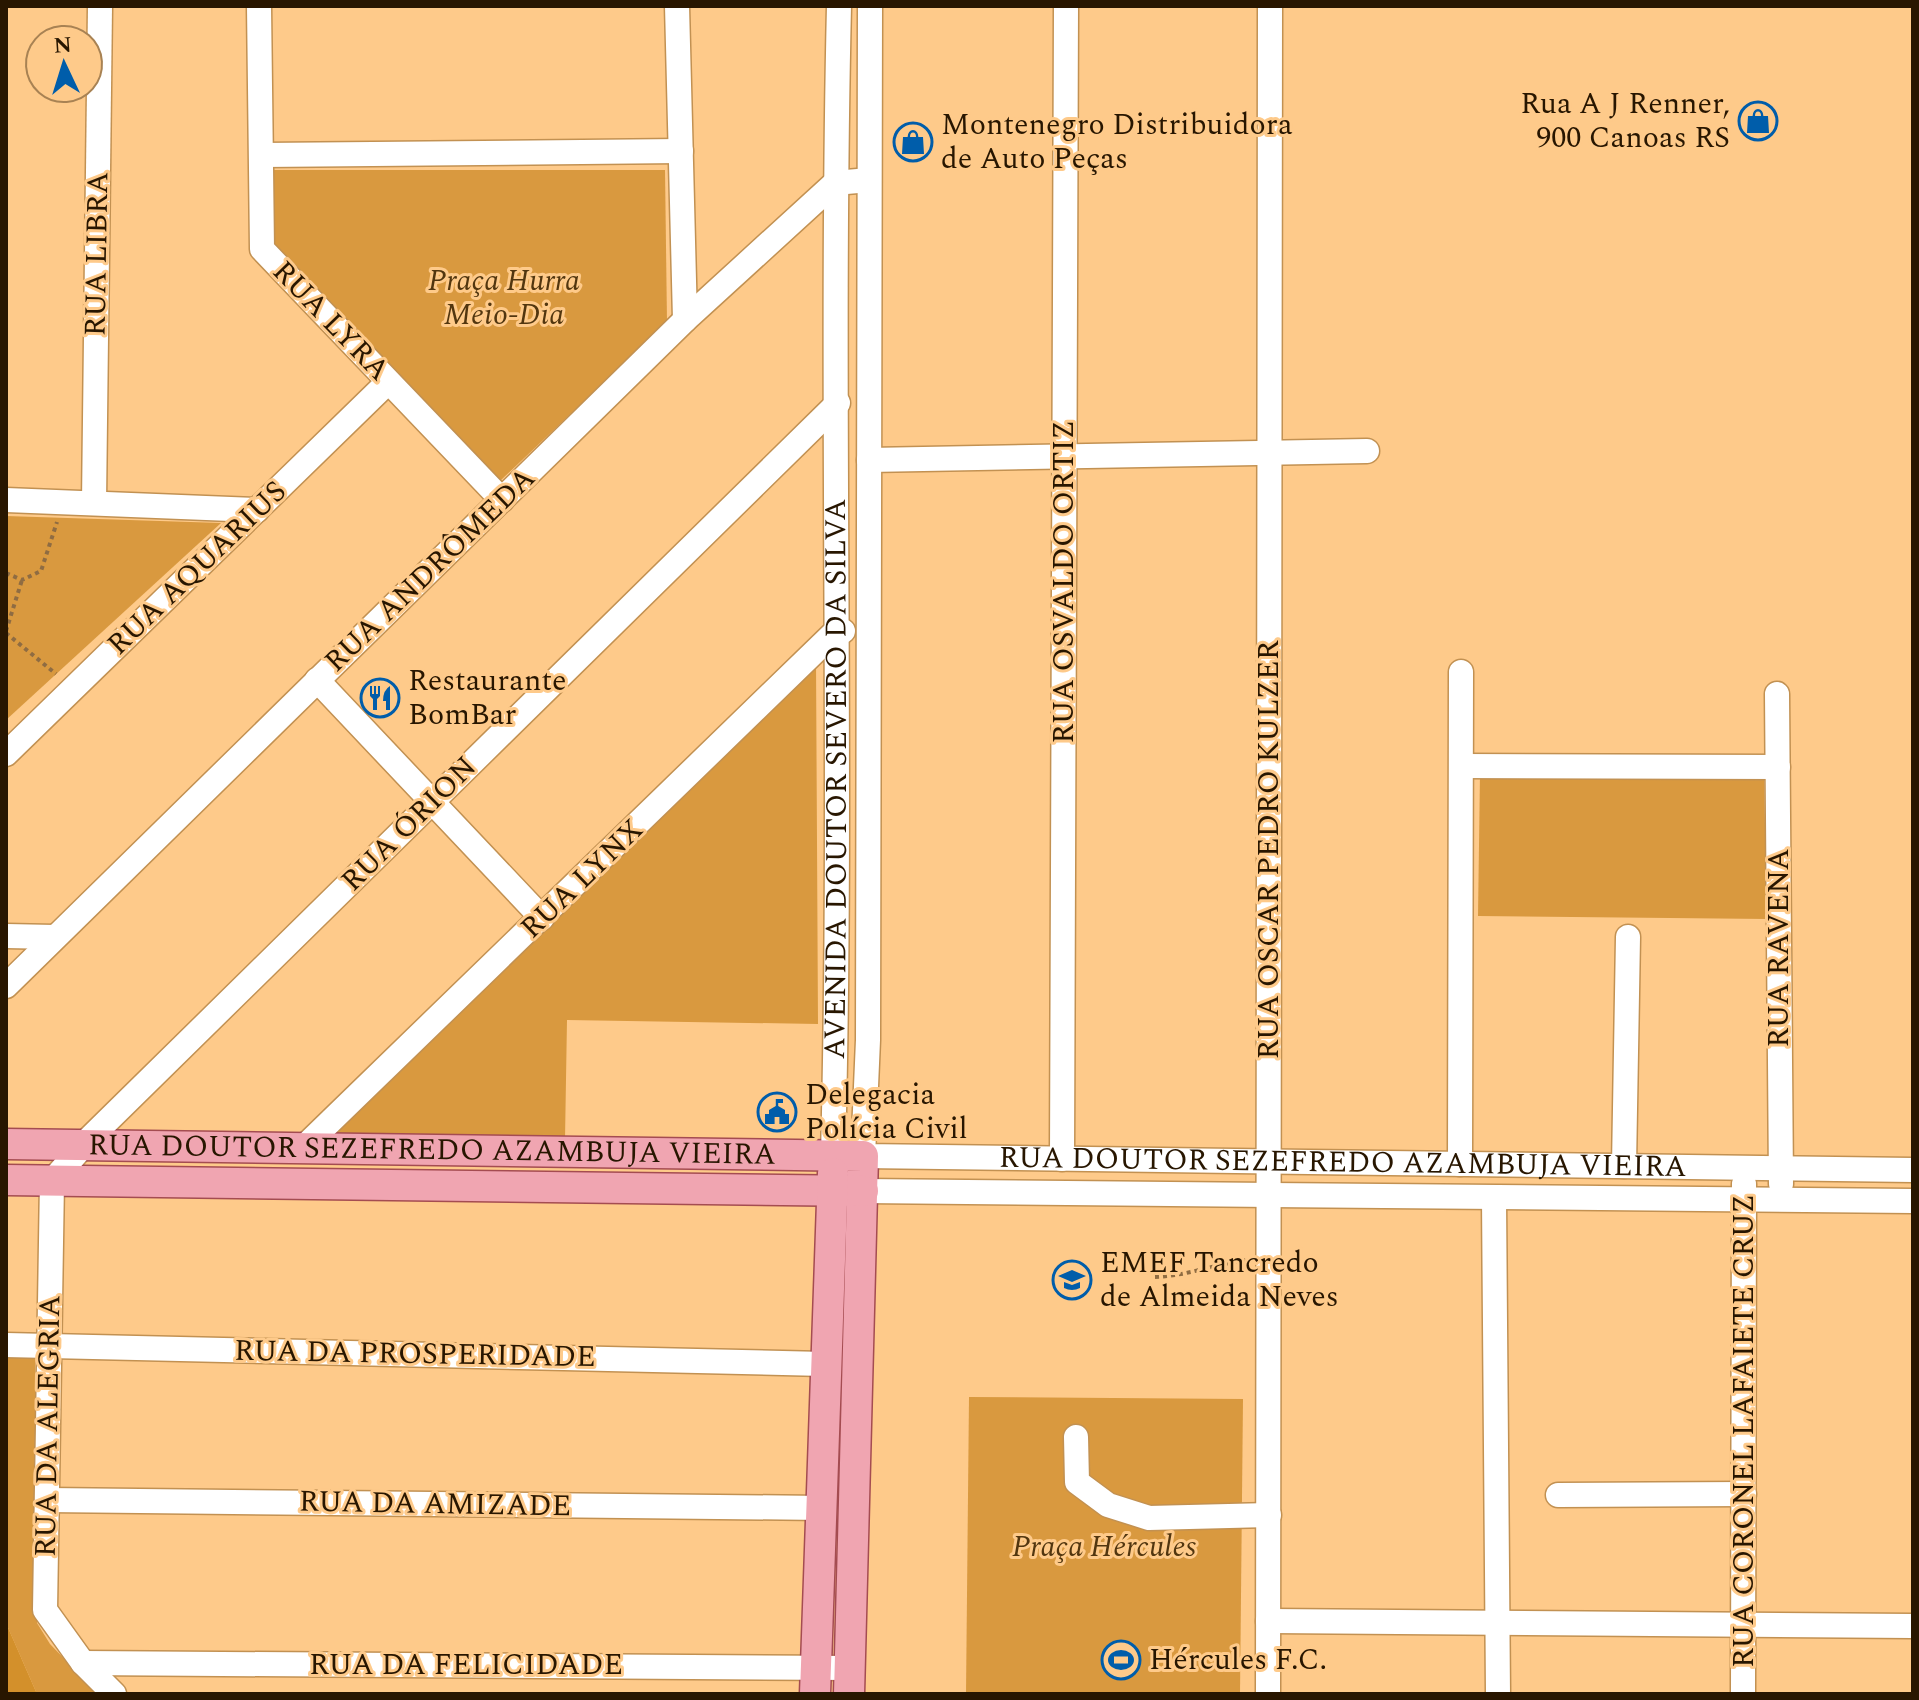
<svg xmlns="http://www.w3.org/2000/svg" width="1919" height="1700" viewBox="0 0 1919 1700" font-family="Spectral,serif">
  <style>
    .green { fill: #d9993f }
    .forest { fill: #d3902b }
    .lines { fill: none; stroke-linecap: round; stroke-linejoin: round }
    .minor-casing { stroke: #c29152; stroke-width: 27 }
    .major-casing { stroke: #a44c51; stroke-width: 33 }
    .path { stroke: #8f6c42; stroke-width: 4; stroke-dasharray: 4 4; stroke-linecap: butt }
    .minor { stroke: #fff; stroke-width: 24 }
    .major { stroke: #f0a5b1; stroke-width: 30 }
    .labels { text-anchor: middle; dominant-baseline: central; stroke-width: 6; stroke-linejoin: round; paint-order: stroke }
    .poi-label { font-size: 30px; fill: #281600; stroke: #feca8a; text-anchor: start }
    .street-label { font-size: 30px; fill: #281600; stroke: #feca8a }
    .park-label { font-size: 30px; font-style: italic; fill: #52360f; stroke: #feca8a }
  </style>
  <rect width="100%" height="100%" fill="#feca8a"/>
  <g class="green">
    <path d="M 274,170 L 665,170 L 667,322 L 500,481 L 272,245 Z"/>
    <path d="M 6,516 L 221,523 L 6,720 Z"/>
    <path d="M 816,661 L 818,1024 L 567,1020 L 565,1139 L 325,1138 Z"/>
    <path d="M 1480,774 L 1764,776 L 1767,919 L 1478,916 Z"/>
    <path d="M 6,1355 L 35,1355 L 37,1623 L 50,1644 L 98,1694 L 37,1694 L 6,1623 Z"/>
    <path d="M 969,1397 L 1243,1399 L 1240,1694 L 966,1694 Z"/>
  </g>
  <path class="forest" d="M 6,1623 L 37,1694 L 6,1694 Z"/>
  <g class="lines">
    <g class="minor-casing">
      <g id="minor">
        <path d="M 259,6 L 262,249 L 502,500"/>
        <path d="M 677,6 L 685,320"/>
        <path id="s1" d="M 870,6 L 868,1040 L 863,1156 L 1913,1170"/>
        <path d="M 263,155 L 681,151"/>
        <path d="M 869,460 L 1367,451"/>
        <path d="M 6,500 L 257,510"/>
        <path d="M 94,503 L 100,6"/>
        <path d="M 317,680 L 542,918"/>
        <path d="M 1777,694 L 1781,1184"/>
        <path d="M 6,754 L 388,382"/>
        <path d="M 1462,766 L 1778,767"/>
        <path d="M 6,936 L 55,937"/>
        <path d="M 6,986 L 685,320 L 835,183 L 869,180"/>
        <path d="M 303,1148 L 836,631 L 843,631"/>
        <path id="s2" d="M 833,1155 C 843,772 830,389 839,6"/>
        <path d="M 1062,1159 L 1066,6"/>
        <path d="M 1460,1164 L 1461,672"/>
        <path d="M 1624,1166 L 1628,937"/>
        <path d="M 863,1191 L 1913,1201"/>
        <path d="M 1494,1199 L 1498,1694"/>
        <path d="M 6,1345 L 824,1364"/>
        <path d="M 1076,1437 L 1077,1482 L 1108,1505 L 1149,1518 L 1269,1515"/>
        <path d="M 1558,1495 L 1744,1494"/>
        <path d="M 47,1500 L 823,1508"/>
        <path d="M 1268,1621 L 1913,1626"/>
        <path d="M 83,1663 L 850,1668"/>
        <path d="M 114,1694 L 83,1663 L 45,1610 L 52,1181 L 90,1138 L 838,403"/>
        <path d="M 1268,1694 L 1270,6"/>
        <path d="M 1743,1694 L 1744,1184"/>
      </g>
    </g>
    <g class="major-casing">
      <g id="major">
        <path id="s3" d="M 6,1144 L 863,1156 L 849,1694"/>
        <path d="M 6,1180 L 863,1191"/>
        <path d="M 815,1694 L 833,1173"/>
      </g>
    </g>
    <g class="path">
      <path d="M 6,573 L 22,580 L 41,571 L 57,522"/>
      <path d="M 6,631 L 22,580"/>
      <path d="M 6,633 L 56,674"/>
      <path d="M 1155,1277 C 1187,1276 1215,1264 1247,1260"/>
    </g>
    <use href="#minor" class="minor"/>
    <use href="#major" class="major"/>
  </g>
  <defs>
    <g id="shop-ring" transform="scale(2)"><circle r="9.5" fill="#feca8a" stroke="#005daa" stroke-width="1.5"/><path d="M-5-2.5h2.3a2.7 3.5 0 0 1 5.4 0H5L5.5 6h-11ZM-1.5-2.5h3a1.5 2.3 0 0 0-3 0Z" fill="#005daa"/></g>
    <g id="restaurant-ring" transform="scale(2)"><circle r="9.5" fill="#feca8a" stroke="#005daa" stroke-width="1.5"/><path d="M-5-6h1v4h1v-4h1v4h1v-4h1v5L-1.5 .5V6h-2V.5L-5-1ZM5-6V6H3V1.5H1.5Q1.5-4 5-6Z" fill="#005daa"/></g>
    <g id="civic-ring" transform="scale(2)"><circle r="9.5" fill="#feca8a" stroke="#005daa" stroke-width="1.5"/><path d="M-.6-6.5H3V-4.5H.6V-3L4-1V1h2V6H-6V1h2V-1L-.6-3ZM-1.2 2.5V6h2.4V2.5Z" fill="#005daa"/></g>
    <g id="school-ring" transform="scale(2)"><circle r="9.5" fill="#feca8a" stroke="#005daa" stroke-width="1.5"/><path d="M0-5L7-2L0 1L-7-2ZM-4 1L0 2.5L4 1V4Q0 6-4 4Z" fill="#005daa"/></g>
    <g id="stadium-ring" transform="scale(2)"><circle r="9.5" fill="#feca8a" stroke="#005daa" stroke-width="1.5"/><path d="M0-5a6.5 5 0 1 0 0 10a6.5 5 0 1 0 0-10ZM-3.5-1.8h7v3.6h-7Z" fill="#005daa"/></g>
  </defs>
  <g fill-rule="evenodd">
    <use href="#shop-ring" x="1758" y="121"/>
    <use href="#shop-ring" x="913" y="142"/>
    <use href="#restaurant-ring" x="380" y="698"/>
    <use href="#civic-ring" x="777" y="1112"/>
    <use href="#school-ring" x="1072" y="1280"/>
    <use href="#stadium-ring" x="1121" y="1660"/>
  </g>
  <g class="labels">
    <g class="poi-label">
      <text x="1730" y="104" text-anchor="end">Rua A J Renner,<tspan x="1730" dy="34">900 Canoas RS</tspan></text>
      <text x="941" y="125">Montenegro Distribuidora<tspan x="941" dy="34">de Auto Peças</tspan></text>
      <text x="408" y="681">Restaurante<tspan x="408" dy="34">BomBar</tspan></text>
      <text x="805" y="1095">Delegacia<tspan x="805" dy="34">Polícia Civil</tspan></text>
      <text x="1100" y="1263">EMEF Tancredo<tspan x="1100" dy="34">de Almeida Neves</tspan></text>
      <text x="1149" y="1660">Hércules F.C.</text>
    </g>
    <g class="street-label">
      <text transform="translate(97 254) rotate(-89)">RUA LIBRA</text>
      <text transform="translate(331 321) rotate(46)">RUA LYRA</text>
      <text transform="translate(197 568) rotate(-44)">RUA AQUARIUS</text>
      <text transform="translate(430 570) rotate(-44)">RUA ANDRÔMEDA</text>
      <text transform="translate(1064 582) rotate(-90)">RUA OSVALDO ORTIZ</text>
      <text stroke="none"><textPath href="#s2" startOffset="376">AVENIDA DOUTOR SEVERO DA SILVA</textPath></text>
      <text transform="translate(409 824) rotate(-45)">RUA ÓRION</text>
      <text transform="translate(1269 850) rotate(-90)">RUA OSCAR PEDRO KULZER</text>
      <text transform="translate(582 879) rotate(-44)">RUA LYNX</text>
      <text transform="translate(1779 948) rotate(-90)">RUA RAVENA</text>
      <text stroke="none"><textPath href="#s3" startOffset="426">RUA DOUTOR SEZEFREDO AZAMBUJA VIEIRA</textPath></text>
      <text stroke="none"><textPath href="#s1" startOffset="1630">RUA DOUTOR SEZEFREDO AZAMBUJA VIEIRA</textPath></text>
      <text transform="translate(415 1354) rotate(1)">RUA DA PROSPERIDADE</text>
      <text transform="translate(48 1426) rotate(-89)">RUA DA ALEGRIA</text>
      <text transform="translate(1744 1431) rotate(-90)">RUA CORONEL LAFAIETE CRUZ</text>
      <text transform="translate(435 1504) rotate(1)">RUA DA AMIZADE</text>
      <text x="466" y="1665">RUA DA FELICIDADE</text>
    </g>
    <g class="park-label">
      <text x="504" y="281">Praça Hurra<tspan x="504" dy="34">Meio-Dia</tspan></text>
      <text x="1104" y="1547">Praça Hércules</text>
    </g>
  </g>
  <rect width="1919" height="1700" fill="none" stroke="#281600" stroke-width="16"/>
  <g transform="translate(64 64) rotate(356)"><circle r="38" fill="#feca8a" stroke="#a88253" stroke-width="2"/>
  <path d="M0-6L14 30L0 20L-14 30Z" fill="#005daa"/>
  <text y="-12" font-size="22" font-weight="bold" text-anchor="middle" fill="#281600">N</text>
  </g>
</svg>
